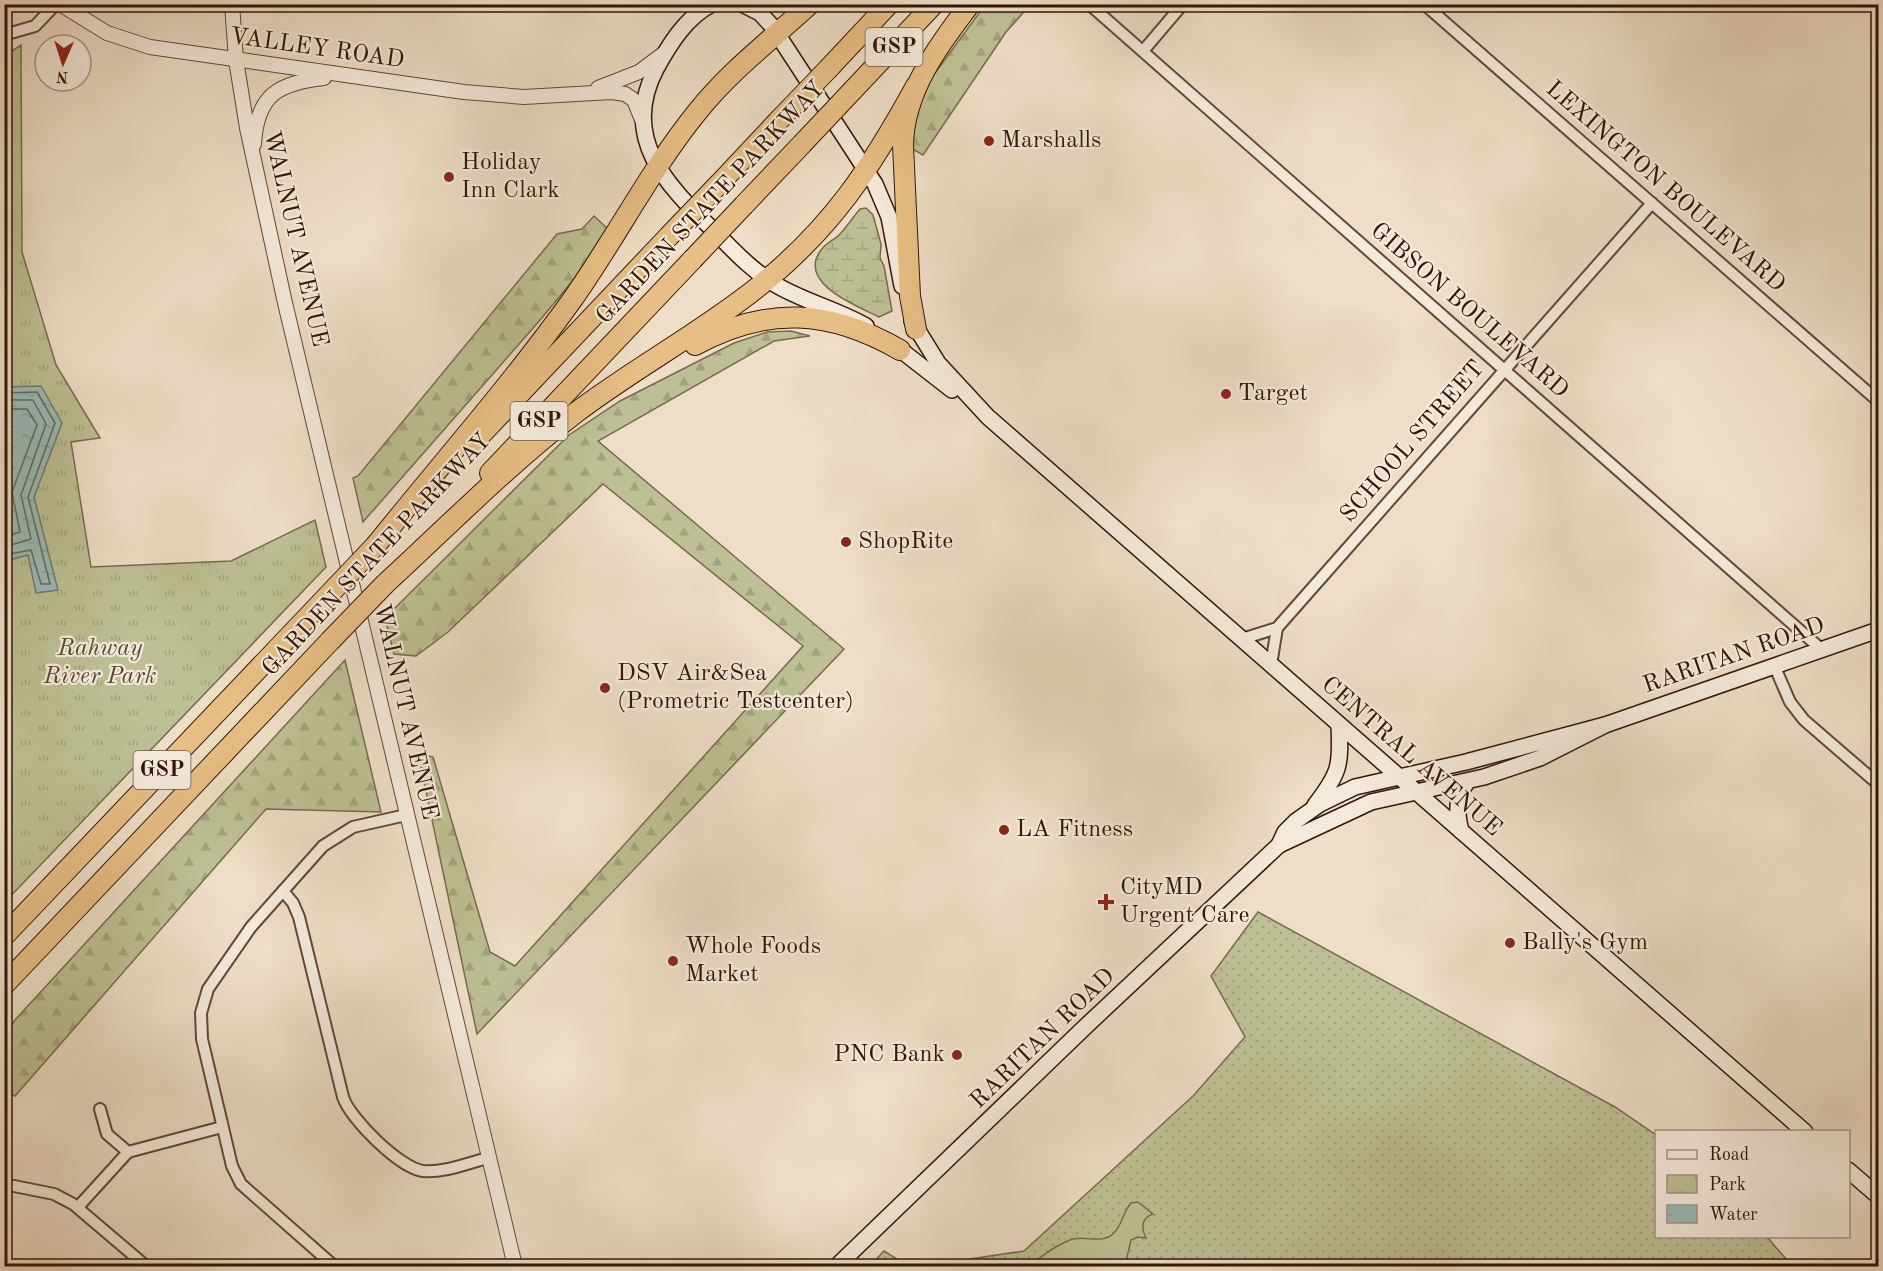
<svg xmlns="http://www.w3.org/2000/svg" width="1883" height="1271" viewBox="0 0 1883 1271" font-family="'Old Standard TT',serif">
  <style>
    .grass { fill: url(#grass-dots); stroke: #776b4c; stroke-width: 1.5 }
    .forest { fill: url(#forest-firs); stroke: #776b4c; stroke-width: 1.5 }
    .wetland { fill: url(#wetland-marsh); stroke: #776b4c; stroke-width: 1.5 }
    .park { fill: url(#park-tufts); stroke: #776b4c; stroke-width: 1.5 }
    .pitch { fill: #bcc093; stroke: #776b4c; stroke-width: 1.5 }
    .water { fill: url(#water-ripples); stroke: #707a71; stroke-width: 1.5 }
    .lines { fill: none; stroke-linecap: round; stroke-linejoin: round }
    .shore { stroke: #666960; stroke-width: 1.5 }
    .minor-casing { stroke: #614836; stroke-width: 14 }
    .tertiary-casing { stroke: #614836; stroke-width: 16 }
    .secondary-casing { stroke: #321606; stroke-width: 18 }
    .motorway-casing { stroke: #321606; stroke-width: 22 }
    .minor { stroke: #f4eadb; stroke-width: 10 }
    .tertiary { stroke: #f4eadb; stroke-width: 14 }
    .secondary { stroke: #f4eadb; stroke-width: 15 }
    .motorway { stroke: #e7bf84; stroke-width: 20 }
    .motorway-bridge-casing { stroke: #321606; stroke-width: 22; stroke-linecap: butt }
    .motorway-bridge { stroke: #e7bf84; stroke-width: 20 }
    .poi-dot { fill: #8f2418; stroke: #f4eadb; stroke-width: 2 }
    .labels { text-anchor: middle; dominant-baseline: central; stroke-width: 4.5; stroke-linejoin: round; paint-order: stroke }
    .shield { fill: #f4eadb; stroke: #6c5646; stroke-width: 1.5 }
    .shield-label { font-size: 22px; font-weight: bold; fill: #321606 }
    .street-label { font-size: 24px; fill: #321606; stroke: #f4eadb }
    .poi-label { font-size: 24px; fill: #321606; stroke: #f4eadb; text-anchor: start }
    .park-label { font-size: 24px; font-style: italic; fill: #5b4930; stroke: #f4eadb }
  </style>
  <defs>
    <pattern id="grass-dots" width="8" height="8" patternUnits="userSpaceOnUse" patternTransform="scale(1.5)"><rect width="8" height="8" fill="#bcc093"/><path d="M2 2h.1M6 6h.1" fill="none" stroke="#a2a47d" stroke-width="1.8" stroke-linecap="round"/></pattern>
    <pattern id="forest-firs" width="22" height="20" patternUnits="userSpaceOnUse" patternTransform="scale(1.5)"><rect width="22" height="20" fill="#bcc093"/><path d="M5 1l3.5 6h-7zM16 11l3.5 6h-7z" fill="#a2a47d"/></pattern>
    <pattern id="wetland-marsh" width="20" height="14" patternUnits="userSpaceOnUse" patternTransform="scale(1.5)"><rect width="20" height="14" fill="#bcc093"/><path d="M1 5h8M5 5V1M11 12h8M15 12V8" fill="none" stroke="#a2a47d"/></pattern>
    <pattern id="park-tufts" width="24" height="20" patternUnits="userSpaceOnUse" patternTransform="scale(1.5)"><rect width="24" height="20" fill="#bcc093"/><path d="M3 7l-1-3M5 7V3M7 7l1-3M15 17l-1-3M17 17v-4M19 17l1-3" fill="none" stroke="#a2a47d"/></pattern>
    <pattern id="water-ripples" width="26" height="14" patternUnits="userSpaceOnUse" patternTransform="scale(1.5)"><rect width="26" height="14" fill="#99bcb9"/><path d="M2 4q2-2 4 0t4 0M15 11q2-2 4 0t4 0" fill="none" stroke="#84a19e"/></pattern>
  </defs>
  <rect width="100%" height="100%" fill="#eedec7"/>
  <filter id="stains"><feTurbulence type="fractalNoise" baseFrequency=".00333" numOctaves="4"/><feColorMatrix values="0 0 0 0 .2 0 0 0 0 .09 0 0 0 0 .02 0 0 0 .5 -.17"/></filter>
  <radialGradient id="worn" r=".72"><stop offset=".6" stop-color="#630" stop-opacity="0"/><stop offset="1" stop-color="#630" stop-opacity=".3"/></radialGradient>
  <g class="grass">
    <path d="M 1258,912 L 1615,1107 L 1656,1135 L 1656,1236 L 1767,1237 L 1792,1266 L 922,1266 L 1024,1251 L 1193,1096 L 1245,1037 L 1211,976 Z"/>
    <path d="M 884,1251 L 908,1266 L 870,1266 Z"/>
  </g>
  <g class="forest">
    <path d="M 985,5 L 1030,5 L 1006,32 L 923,155 L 909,147 L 916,99 Z"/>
    <path d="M 594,216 L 607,228 L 574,279 L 541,319 L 363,522 L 353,478 L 358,476 L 557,234 L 582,229 Z"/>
    <path d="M 791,331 L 810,336 L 774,341 L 598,441 L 844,649 L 477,1034 L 418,753 L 433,757 L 490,952 L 515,966 L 803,646 L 603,484 L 448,632 L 416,656 L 394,654 L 385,618 L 569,435 L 620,401 L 734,343 L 767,332 Z"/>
    <path d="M 345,660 L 381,812 L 266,809 L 15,1096 L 5,1091 L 5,1036 L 15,1020 Z"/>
  </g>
  <path class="wetland" d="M 866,208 L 873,215 L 881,244 L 880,258 L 884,266 L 892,311 L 879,317 C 857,306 796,283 821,250 C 826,243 834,240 839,235 C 847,227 853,217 860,209 Z"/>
  <path class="park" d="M 21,45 L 22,252 L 56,365 L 100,438 L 71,442 L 91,567 L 231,561 L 315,520 L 326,567 L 5,902 L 4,56 Z"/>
  <path class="pitch" d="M 1138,1202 L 1153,1214 C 1141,1218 1141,1228 1146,1238 L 1138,1237 L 1131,1240 L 1125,1266 L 1028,1266 C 1042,1257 1056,1244 1073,1239 C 1086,1236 1104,1244 1114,1233 C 1122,1225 1123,1212 1131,1203 Z"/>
  <path class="water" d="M 41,386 L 62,423 L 34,497 L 58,590 L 36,593 L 28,555 L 5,561 L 4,387 Z"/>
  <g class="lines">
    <g class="shore">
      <path d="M 4,393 L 37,392 L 55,423 L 28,497 L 50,584 L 41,584 L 31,550 L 4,555"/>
      <path d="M 4,400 L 33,400 L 46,424 L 21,495 L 31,539 L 4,547"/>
      <path d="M 4,409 L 27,409 L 37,425 L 12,492 L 20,532 L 4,537"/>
    </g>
    <g class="minor-casing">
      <g id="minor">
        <path d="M 1089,4 L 1821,649"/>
        <path d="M 1424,4 L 1878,401"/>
        <path d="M 4,35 L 35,26 L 56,4"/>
        <path d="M 1143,51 L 1183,4"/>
        <path d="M 1242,639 L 1277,628 L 1652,203"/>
        <path d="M 1271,665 L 1277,628"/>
        <path d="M 1774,665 L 1790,702 L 1804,720 L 1878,784"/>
        <path d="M 283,891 L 293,903 L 299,917 L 343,1097 C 350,1119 400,1168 423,1171 C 444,1173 468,1163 488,1158"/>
        <path d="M 100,1109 L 107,1134 L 128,1152"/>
        <path d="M 4,1184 L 54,1194 L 73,1204 L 146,1266"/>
        <path d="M 78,1207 L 128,1152 L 222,1127"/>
        <path d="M 334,1266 L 241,1184 L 232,1166 L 202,1039 L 201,1013 L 208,989 L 251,927 L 323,846 L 353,827 L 406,815"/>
      </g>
    </g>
    <g class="tertiary-casing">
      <g id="tertiary">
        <path d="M 60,4 L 107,33 L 150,47 L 464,92 L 524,97 L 612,92 L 625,94 L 634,100 L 642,120"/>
        <path d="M 232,4 L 236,60 L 247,128 L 285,303 L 515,1266"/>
        <path d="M 598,88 L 639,72 L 663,54"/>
        <path d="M 254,144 C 257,94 279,83 324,78"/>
      </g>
    </g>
    <g class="secondary-casing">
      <g id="secondary">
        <path d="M 712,4 C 686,17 669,45 656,69 C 620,138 666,184 713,230 C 733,250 753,272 778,286 C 806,302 838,310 866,326"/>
        <path d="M 742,4 L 760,13 L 772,26 L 875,184 L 889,217 L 902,286"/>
        <path d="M 912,321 L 938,363 L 988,417 L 1805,1132"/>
        <path d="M 893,344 L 952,390"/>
        <path d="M 1315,805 C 1340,773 1341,765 1339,726"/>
        <path d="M 1461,831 C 1456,812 1456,798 1467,782"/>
        <path d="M 1279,845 L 1285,832 L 1296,821 L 1320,804 L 1355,787 L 1466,762 L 1605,725 L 1878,630"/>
        <path d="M 1848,1170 L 1878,1196"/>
        <path d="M 837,1266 L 1085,1027 L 1279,845 L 1371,802 L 1484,777 L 1540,758 L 1605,725"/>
      </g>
    </g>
    <g class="motorway-casing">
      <g id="motorway">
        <path d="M 829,68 L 889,4"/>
        <path d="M 853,90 L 934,4"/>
        <path d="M 720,183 L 779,120"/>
        <path d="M 744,205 L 802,144"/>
        <path d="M 916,329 L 910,296 L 903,145 C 904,91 938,46 970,4"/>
        <path d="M 695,345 C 767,306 829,309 900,350"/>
        <path d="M 473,443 L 669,236"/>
        <path d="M 490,473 L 693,259"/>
        <path d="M 376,545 C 441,464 511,385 572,300 C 616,238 650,170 698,111 C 731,70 771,40 810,4"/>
        <path d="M 385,584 C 447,527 508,465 574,414 C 633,369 699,334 758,287 C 832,228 871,168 916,86"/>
        <path d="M 4,936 L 320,604"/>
        <path d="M 4,985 L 330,641"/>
      </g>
    </g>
    <use href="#minor" class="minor"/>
    <use href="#tertiary" class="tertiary"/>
    <use href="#secondary" class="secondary"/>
    <use href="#motorway" class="motorway"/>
    <g class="motorway-bridge-casing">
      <g id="motorway-bridge">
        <path d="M 779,120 L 829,68"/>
        <path d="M 802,144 L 853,90"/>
        <path d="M 669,236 L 720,183"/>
        <path d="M 693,259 L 744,205"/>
        <path d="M 320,604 L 376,545"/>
        <path d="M 330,641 L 385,584"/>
      </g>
    </g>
    <use href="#motorway-bridge" class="motorway-bridge"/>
  </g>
  <g class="poi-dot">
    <circle cx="989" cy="141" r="6"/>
    <circle cx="449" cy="177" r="6"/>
    <circle cx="1226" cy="394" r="6"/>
    <circle cx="846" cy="542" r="6"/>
    <circle cx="605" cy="688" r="6"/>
    <circle cx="1004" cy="830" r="6"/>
    <path d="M1103 893h6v6h6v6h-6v6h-6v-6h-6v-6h6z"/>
    <circle cx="1510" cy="943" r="6"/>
    <circle cx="673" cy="961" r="6"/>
    <circle cx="957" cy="1055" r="6"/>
  </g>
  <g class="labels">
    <g class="shield">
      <rect x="865.5" y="28" width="57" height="38" rx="4.5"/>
      <rect x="510.5" y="402" width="57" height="38" rx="4.5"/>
      <rect x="133.5" y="751" width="57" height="38" rx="4.5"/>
    </g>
    <g class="shield-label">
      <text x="894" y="47">GSP</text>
      <text x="539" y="421">GSP</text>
      <text x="162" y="770">GSP</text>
    </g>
    <g class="street-label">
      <text transform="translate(317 49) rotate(8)">VALLEY ROAD</text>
      <text transform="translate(1665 187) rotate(41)">LEXINGTON BOULEVARD</text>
      <text transform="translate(711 203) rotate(-47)">GARDEN STATE PARKWAY</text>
      <text transform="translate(295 239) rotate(77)">WALNUT AVENUE</text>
      <text transform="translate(1469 311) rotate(41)">GIBSON BOULEVARD</text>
      <text transform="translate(1413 442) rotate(-49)">SCHOOL STREET</text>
      <text transform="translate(377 555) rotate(-47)">GARDEN STATE PARKWAY</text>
      <text transform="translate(1734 656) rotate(-19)">RARITAN ROAD</text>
      <text transform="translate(405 712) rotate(77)">WALNUT AVENUE</text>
      <text transform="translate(1411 757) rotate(41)">CENTRAL AVENUE</text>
      <text transform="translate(1043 1039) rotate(-44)">RARITAN ROAD</text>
    </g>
    <g class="poi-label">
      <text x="1001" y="141">Marshalls</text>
      <text x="461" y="163">Holiday<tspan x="461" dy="28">Inn Clark</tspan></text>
      <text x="1238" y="394">Target</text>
      <text x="858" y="542">ShopRite</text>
      <text x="617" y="674">DSV Air&amp;Sea<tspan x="617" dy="28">(Prometric Testcenter)</tspan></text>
      <text x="1016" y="830">LA Fitness</text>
      <text x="1120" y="888">CityMD<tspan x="1120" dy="28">Urgent Care</tspan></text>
      <text x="1522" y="943">Bally's Gym</text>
      <text x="685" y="947">Whole Foods<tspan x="685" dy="28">Market</tspan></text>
      <text x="945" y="1055" text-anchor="end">PNC Bank</text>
    </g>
    <g class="park-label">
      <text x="100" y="649">Rahway<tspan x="100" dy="28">River Park</tspan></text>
    </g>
  </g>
  <rect width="1883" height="1271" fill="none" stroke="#eedec7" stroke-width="24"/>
  <rect x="6" y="6" width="1871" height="1259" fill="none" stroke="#321606" stroke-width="3"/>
  <rect x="12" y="12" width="1859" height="1247" fill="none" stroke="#321606" stroke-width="1.5"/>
  <rect x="1655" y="1130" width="195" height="108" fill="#f4eadb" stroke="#a69586" stroke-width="1.5"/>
  <rect x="1667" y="1150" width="30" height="9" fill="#f4eadb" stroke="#a69586" stroke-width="1.5"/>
  <text x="1709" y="1160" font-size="18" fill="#321606">Road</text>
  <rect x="1667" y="1175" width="30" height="18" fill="url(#park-tufts)" stroke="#a69586" stroke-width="1.5"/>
  <text x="1709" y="1190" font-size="18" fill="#321606">Park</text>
  <rect x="1667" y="1205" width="30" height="18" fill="url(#water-ripples)" stroke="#a69586" stroke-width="1.5"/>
  <text x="1709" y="1220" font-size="18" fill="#321606">Water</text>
  <g transform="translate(63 63) rotate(183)"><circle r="28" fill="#f4eadb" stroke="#a69586" stroke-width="1.5"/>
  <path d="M0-4.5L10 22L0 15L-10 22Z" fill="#8f2418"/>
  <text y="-9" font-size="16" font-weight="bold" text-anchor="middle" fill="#321606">N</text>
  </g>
  <rect width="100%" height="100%" filter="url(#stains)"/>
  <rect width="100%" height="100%" fill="url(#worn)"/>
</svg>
